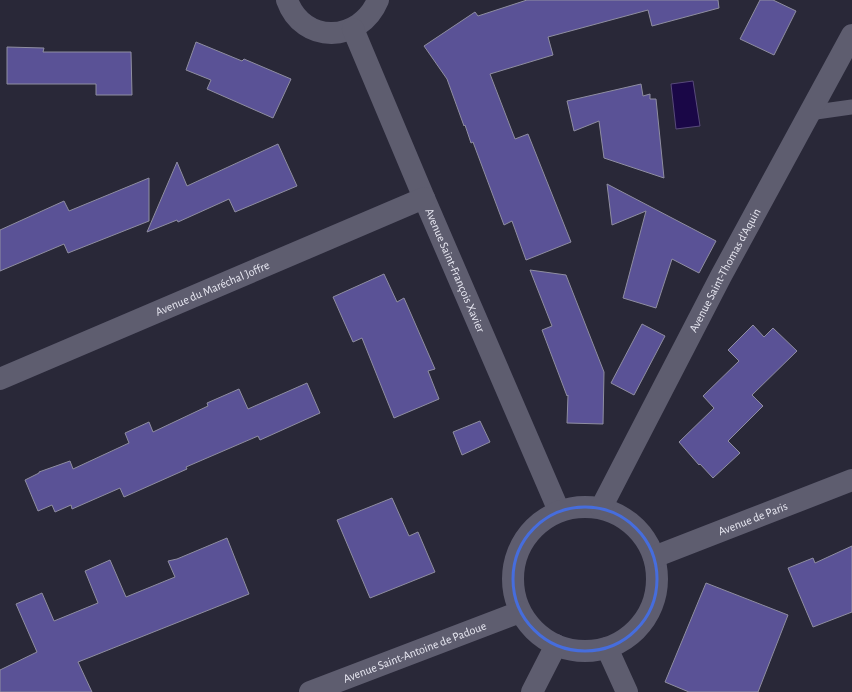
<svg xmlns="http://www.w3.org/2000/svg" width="852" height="692" viewBox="0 0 852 692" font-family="'Alegreya Sans',sans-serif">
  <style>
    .water { fill: #1a0747; stroke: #584a7a }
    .building { fill: #5a5296; stroke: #8f8ea1 }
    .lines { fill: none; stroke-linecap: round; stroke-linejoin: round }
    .service { stroke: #5e5d6f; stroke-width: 15 }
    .minor { stroke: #5e5d6f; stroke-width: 22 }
    .marked { fill: none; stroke: #466ddd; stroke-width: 3; stroke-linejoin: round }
    .labels { text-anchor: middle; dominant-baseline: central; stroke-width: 3; stroke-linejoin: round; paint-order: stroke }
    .street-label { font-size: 12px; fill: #e8e8f2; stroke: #201f2e }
  </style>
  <rect width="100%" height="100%" fill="#292838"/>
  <path class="water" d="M 693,81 L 700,126 L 676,129 L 671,84 Z"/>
  <g class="building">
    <path d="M 527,0 L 718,0 L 719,8 L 652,26 L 648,10 L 548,37 L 553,55 L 490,74 L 515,139 L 528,134 L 571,242 L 526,260 L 512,221 L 504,225 L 473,142 L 471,143 L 465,125 L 464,126 L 447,79 L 424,46 L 475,12 L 478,16 Z"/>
    <path d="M 760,0 L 773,0 L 796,11 L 774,55 L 740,39 Z"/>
    <path d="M 196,42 L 242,61 L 244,59 L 291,79 L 273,118 L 207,89 L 211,80 L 186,70 Z"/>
    <path d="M 7,47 L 44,48 L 43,52 L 131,52 L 132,95 L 96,95 L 96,84 L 7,84 Z"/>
    <path d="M 641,84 L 643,96 L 650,94 L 650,99 L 656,99 L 664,178 L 604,158 L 599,121 L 574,131 L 567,101 Z"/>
    <path d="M 278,144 L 297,186 L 235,212 L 229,199 L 178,222 L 177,220 L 147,232 L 177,162 L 187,186 Z"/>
    <path d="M 149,178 L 149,221 L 68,253 L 64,244 L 0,271 L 0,230 L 64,201 L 69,211 Z"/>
    <path d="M 607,184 L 716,241 L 699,273 L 672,259 L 656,308 L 623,298 L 646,211 L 612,225 Z"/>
    <path d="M 530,270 L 566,275 L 604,372 L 603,424 L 567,423 L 568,395 L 567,396 L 542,330 L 552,326 Z"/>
    <path d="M 384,274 L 397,302 L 404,298 L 435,369 L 428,371 L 439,399 L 394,418 L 362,338 L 353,342 L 333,297 Z"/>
    <path d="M 642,324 L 665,336 L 634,395 L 611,383 Z"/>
    <path d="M 753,325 L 764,337 L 773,328 L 797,351 L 752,395 L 763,406 L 728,441 L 740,453 L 713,478 L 700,464 L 699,465 L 679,442 L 714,408 L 703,396 L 739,361 L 728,350 Z"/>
    <path d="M 307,383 L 320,413 L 260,440 L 258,436 L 186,467 L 187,469 L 124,497 L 120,488 L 72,509 L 71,505 L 55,512 L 52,505 L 38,511 L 25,480 L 39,473 L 39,472 L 70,461 L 73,469 L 129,443 L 125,433 L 149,422 L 153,432 L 208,406 L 207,403 L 239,389 L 248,409 Z"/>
    <path d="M 480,421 L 490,442 L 462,455 L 453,432 Z"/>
    <path d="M 392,498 L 409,536 L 418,532 L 435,572 L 370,598 L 337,520 Z"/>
    <path d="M 227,538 L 249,594 L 78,662 L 92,692 L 0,692 L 0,670 L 37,652 L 16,604 L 42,593 L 54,621 L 98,603 L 85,571 L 110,560 L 126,597 L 175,577 L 168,561 L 177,559 Z"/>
    <path d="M 852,546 L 852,612 L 813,627 L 788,568 L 813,558 L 815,563 Z"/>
    <path d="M 706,583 L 788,615 L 758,692 L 689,692 L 665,682 Z"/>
  </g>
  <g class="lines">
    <path class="service" d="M 809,113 L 852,107"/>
    <g class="minor">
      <path d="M 287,0 C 303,45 360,43 378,0"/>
      <path id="s1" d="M 353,29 L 424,198 L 559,511"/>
      <path id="s2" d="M 0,379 L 424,198"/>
      <circle cx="585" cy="579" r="72"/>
      <path id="s3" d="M 601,508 L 721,276 L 852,35"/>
      <path id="s4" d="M 654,557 L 852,480"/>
      <path d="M 607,648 L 627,692"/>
      <path id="s5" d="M 310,692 L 520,612"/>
      <path d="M 532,692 L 556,645"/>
    </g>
  </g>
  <path class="marked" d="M513 579a72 72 0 1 1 144 0a72 72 0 1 1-144 0Z"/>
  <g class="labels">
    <g class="street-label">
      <text stroke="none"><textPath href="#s1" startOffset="262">Avenue Saint-François Xavier</textPath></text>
      <text stroke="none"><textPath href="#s3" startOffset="268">Avenue Saint-Thomas d'Aquin</textPath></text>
      <text stroke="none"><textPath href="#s2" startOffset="231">Avenue du Maréchal Joffre</textPath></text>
      <text stroke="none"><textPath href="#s4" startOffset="106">Avenue de Paris</textPath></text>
      <text stroke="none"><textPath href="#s5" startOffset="112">Avenue Saint-Antoine de Padoue</textPath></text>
    </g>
  </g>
</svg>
